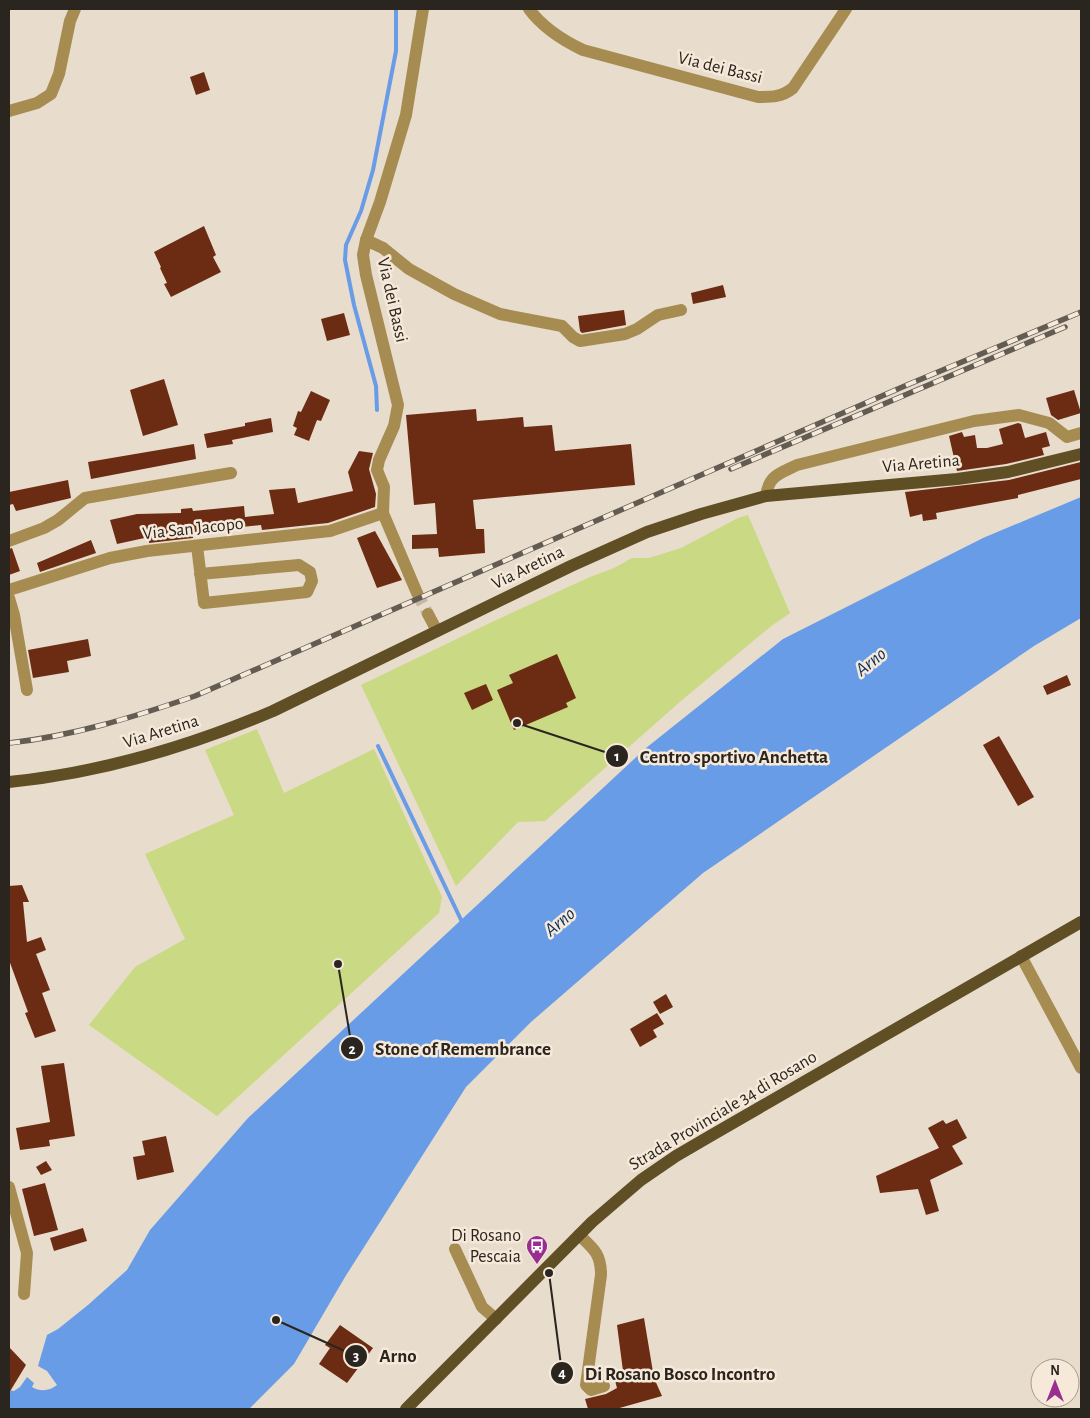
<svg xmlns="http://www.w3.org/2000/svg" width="1090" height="1418" viewBox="0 0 1090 1418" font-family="'Alegreya Sans',sans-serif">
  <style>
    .green { fill: #cad983 }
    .water { fill: #689ce7 }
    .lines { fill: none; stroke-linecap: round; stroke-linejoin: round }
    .stream { stroke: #689ce7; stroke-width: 4 }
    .building { fill: #6c2b13 }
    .minor-tunnel { stroke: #c2b7a9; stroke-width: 12; stroke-dasharray: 12 6; stroke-linecap: butt }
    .minor { stroke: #a78c52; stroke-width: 12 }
    .major { stroke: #604e25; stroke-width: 12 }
    .rail-casing { stroke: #635c53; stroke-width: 5.5 }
    .rail { stroke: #f6e9d9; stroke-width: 4; stroke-dasharray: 11; stroke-linecap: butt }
    .labels { text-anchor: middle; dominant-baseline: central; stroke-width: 5; stroke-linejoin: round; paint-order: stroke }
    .street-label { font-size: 18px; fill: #2a251f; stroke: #f6e9d9 }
    .poi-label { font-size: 18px; fill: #2a251f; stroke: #f6e9d9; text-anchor: end }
    .water-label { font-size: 19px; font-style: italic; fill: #092c5b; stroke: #f6e9d9 }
    .leader { fill: none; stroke: #2a251f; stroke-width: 2 }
    .callout-dot { fill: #2a251f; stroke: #f6e9d9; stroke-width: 2 }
    .mark-label { font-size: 15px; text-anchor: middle; font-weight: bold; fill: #fff }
    .callout-label { font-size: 19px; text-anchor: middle; font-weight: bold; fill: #2a251f; stroke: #f6e9d9; stroke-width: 5; stroke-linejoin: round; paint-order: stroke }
  </style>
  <rect width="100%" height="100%" fill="#e8dccc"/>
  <g class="green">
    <path d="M 748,515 L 790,613 L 770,627 L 682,700 L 545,821 L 518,822 L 456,886 L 361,685 L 494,621 L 590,577 L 614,568 L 632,558 L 649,558 L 681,548 L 738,518 Z"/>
    <path d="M 257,729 L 284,793 L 374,749 L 442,897 L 439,913 L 217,1116 L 89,1025 L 135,967 L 185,939 L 145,854 L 234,815 L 205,750 Z"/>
  </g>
  <path class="water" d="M 1081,497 L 1081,618 L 1034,646 L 703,873 L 531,1022 L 466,1087 L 345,1277 L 294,1364 L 249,1409 L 9,1409 L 9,1390 L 14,1391 L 20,1387 L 27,1377 L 34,1383 L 32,1387 C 41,1392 49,1391 57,1385 L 47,1371 L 38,1366 L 47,1335 L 58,1329 L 88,1305 L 127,1270 L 150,1230 L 248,1118 L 646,748 L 783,639 L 983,538 Z"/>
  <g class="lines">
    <g class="stream">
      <path d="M 377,410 L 376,386 L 354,305 L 345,260 L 346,245 L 361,211 L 373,170 L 396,51 L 396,9"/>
      <path d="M 378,746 L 463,924"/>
    </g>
  </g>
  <g class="building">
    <path d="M 204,72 L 210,90 L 196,95 L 190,77 Z"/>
    <path d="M 204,226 L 216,255 L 213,257 L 221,272 L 171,297 L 164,284 L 167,283 L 160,268 L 161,267 L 154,252 Z"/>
    <path d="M 723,285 L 726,297 L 693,304 L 691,293 Z"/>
    <path d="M 624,310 L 626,325 L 582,333 L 580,331 L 578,316 Z"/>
    <path d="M 344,313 L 350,335 L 327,341 L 321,319 Z"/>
    <path d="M 164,379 L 178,425 L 143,436 L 130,390 Z"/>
    <path d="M 1074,390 L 1081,413 L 1058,420 L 1051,415 L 1046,398 Z"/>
    <path d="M 311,391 L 330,400 L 321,421 L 317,420 L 309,441 L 294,435 L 297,428 L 293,426 L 298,411 L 301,412 Z"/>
    <path d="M 476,409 L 477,421 L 523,417 L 524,427 L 552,425 L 555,451 L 631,444 L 635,485 L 473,500 L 476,529 L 484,529 L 485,553 L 439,557 L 438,548 L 412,549 L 412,535 L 437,534 L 435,503 L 414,505 L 406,415 Z"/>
    <path d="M 271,418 L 273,432 L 232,440 L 233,444 L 207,448 L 204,434 L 245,426 L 245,423 Z"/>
    <path d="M 1018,423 L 1021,424 L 1025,438 L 1046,432 L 1050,446 L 1042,448 L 1044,455 L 1006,464 L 957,471 L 949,436 L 962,432 L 964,437 L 975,435 L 977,448 L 987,448 L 1003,444 L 999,429 Z"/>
    <path d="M 194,444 L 196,459 L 91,479 L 88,462 Z"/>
    <path d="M 359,451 L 373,453 L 369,469 L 376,494 L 375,507 L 328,523 L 262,530 L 261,525 L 193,532 L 193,538 L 149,543 L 149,537 L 117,544 L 110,520 L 137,514 L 181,513 L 181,509 L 192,508 L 193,511 L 244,506 L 245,517 L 274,514 L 269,490 L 295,488 L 298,503 L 353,491 L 348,472 Z"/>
    <path d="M 1081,462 L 1081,479 L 1018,495 L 1018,498 L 936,513 L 937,519 L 923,521 L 922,514 L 910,517 L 905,492 L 1009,480 Z"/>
    <path d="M 68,480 L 71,498 L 16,511 L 13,504 L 9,505 L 9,492 Z"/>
    <path d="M 375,531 L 402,580 L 377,588 L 357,538 Z"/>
    <path d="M 91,540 L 96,553 L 40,572 L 37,563 Z"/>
    <path d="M 12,548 L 20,571 L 9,575 L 9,549 Z"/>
    <path d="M 88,639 L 91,656 L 67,661 L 69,672 L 33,678 L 28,650 Z"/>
    <path d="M 557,654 L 576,698 L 566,703 L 568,707 L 514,730 L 497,690 L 513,683 L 509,675 Z"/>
    <path d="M 1067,675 L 1071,685 L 1047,695 L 1043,686 Z"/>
    <path d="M 486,684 L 493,700 L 472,710 L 464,693 Z"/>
    <path d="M 999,736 L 1034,797 L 1018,806 L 983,745 Z"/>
    <path d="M 22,885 L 29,902 L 23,902 L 27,942 L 41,937 L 46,950 L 36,954 L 50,990 L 42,993 L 56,1031 L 35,1038 L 25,1013 L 28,1012 L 9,960 L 9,886 Z"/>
    <path d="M 666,994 L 673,1007 L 660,1014 L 653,1002 Z"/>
    <path d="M 657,1013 L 664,1024 L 653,1030 L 657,1037 L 640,1047 L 630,1029 Z"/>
    <path d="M 64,1063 L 75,1136 L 49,1140 L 50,1146 L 20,1150 L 16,1128 L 50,1122 L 41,1066 Z"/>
    <path d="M 957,1119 L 967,1138 L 952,1146 L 963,1164 L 930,1180 L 939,1211 L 926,1215 L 918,1189 L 880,1193 L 876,1176 L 939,1148 L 928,1128 L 943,1120 L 946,1124 Z"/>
    <path d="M 166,1136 L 174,1172 L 137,1180 L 133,1157 L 145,1155 L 142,1141 Z"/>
    <path d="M 46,1161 L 52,1170 L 41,1175 L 36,1167 Z"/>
    <path d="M 45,1183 L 58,1230 L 34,1236 L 22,1189 Z"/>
    <path d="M 83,1228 L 87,1241 L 54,1251 L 50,1238 Z"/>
    <path d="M 644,1318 L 654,1378 L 662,1396 L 616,1409 L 588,1409 L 585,1399 L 606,1394 L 617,1388 L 613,1373 L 623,1371 L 617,1325 Z"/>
    <path d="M 340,1325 L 373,1348 L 347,1383 L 319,1364 L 330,1348 L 325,1345 Z"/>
    <path d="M 9,1347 L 26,1365 L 9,1393 Z"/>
  </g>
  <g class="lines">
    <path class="minor-tunnel" d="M 417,593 L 428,614"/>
    <g class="minor">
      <path d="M 529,9 C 543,28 562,40 583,50 L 758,97 C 772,97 782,97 793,88 L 846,9"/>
      <path d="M 9,111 L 37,103 L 51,94 L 59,74 L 70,21 L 75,9"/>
      <path d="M 366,240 L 383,248 L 409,269 L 454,294 L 500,314 L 562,326 L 573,337 L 580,341 L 625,334 L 637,329 L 658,315 L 681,310"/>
      <path d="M 766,496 C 769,475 779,474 797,465 L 974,421 L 1019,415 L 1049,423 L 1067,437 L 1081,433"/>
      <path d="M 9,541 L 44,528 L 58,520 L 85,498 L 231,473"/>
      <path d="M 197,546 L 204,603 L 307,592 L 312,581 L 310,572 L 299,565 L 200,574"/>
      <path d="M 9,590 L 110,558 L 147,551 L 330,531 L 383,513"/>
      <path d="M 417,593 L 383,513 L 384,487 L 377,470 L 379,460 L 394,426 L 398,405 L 366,275 L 363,255 L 366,240 L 380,202 L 406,115 L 423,9"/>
      <path d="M 9,598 L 14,615 L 27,690"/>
      <path d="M 428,614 L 437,631"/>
      <path d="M 1021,956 L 1081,1068"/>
      <path d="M 9,1187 L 27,1253 L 24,1294"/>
      <path d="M 579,1235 C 594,1249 601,1254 601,1275 L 586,1385 L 591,1390 L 604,1386"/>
      <path d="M 455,1249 L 482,1307 L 496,1319"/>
    </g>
    <g class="major">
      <path d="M 9,782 C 100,773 188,747 273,711 L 571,566 L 647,532 L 701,514 L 766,496 L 957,479 L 1008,472 L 1081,454"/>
      <path d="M 406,1409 L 592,1222 L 641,1180 L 676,1156 L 712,1135 L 1081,922"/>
    </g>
    <g class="rail-casing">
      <g id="rail">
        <path d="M 731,469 L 1065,327"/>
        <path d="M 9,743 C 73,736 134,717 195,696 L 907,385 L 1081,312"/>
      </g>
    </g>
    <use href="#rail" class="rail"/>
  </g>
  <defs>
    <g id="bus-pin" transform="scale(1.125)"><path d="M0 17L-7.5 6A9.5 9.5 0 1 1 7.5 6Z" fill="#982e90" stroke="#f6e9d9"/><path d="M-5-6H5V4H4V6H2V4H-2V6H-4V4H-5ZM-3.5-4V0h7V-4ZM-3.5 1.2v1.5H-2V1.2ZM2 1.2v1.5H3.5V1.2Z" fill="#fff"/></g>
  </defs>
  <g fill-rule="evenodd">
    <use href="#bus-pin" x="537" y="1246"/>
  </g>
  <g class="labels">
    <g class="street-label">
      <text transform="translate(720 68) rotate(14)">Via dei Bassi</text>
      <text transform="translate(392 300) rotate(77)">Via dei Bassi</text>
      <text transform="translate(921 464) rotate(-5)">Via Aretina</text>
      <text transform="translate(193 529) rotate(-6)">Via San Jacopo</text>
      <text transform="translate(528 568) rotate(-26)">Via Aretina</text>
      <text transform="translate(161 732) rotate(-17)">Via Aretina</text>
      <text transform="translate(723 1111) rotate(-31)">Strada Provinciale 34 di Rosano</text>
    </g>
    <g class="poi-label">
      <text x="521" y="1236">Di Rosano<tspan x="521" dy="21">Pescaia</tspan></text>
    </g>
    <g class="water-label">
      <text transform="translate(871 662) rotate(-39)">Arno</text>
      <text transform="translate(560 922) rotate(-40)">Arno</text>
    </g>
  </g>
  <path class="leader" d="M517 723L617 756M338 964L352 1048M276 1320L356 1356M549 1273L562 1373"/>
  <g class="callout-dot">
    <circle cx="517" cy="723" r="5"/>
    <circle cx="338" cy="964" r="5"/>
    <circle cx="276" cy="1320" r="5"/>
    <circle cx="549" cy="1273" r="5"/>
    <circle cx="617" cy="756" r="12"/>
    <circle cx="352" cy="1048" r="12"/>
    <circle cx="356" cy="1356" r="12"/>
    <circle cx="562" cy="1373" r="12"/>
  </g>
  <g class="mark-label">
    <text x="617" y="761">1</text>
    <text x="352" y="1054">2</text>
    <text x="356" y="1361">3</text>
    <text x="562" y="1378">4</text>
  </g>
  <g class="callout-label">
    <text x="734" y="763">Centro sportivo Anchetta</text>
    <text x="463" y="1055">Stone of Remembrance</text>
    <text x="398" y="1362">Arno</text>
    <text x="680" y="1380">Di Rosano Bosco Incontro</text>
  </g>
  <rect width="1090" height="1418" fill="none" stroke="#2a251f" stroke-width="20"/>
  <g transform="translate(1055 1383)"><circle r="24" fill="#f6e9d9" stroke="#a49b8f"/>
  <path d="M0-4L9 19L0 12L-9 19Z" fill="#982e90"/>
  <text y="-8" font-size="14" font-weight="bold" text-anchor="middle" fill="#2a251f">N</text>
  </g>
</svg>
